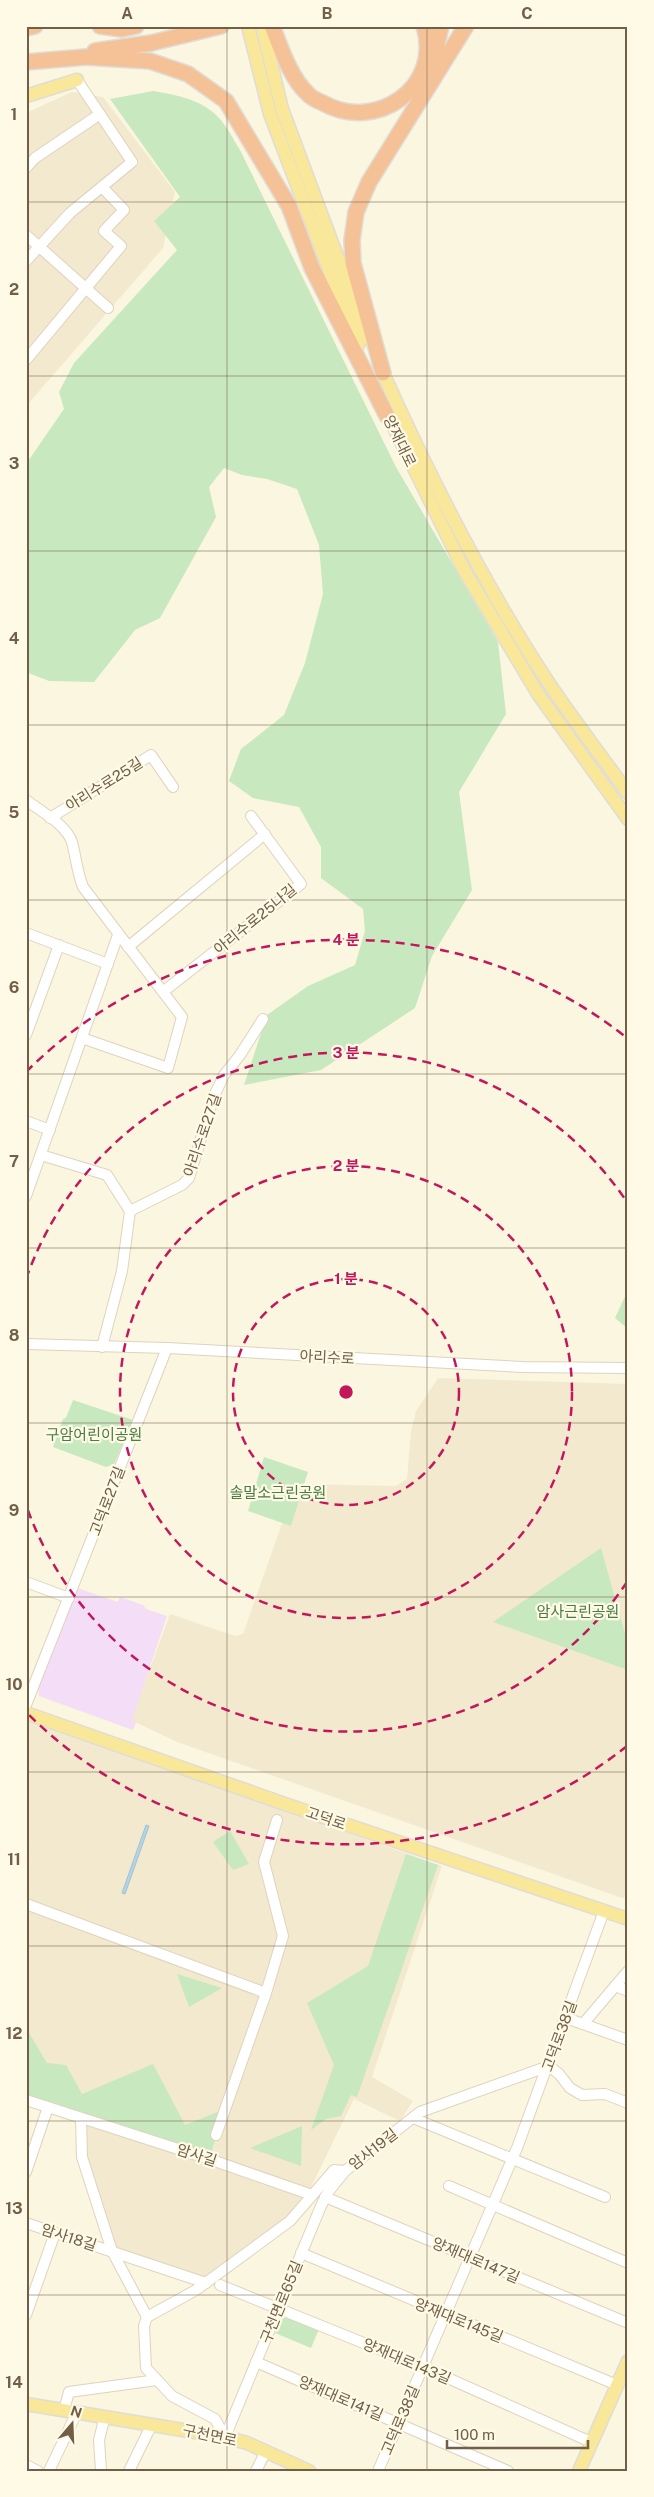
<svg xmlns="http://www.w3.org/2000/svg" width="654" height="2497" viewBox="0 0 654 2497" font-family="'Public Sans','Noto Sans KR',sans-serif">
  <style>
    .residential { fill: #f3e9cf }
    .education { fill: #f3ddf7 }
    .green { fill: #c8e8c0 }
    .water { fill: #b6d4e4; stroke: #9cc2d5 }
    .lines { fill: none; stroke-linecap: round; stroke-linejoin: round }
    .minor-casing { stroke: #dfd3bd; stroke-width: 12 }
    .major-casing { stroke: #e0dcd7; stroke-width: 15 }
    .highway-casing { stroke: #e0dcd7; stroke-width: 18 }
    .minor { stroke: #fff; stroke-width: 10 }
    .major { stroke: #f9e89a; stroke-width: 12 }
    .highway { stroke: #f5c298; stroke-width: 15 }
    .grid { fill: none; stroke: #715f48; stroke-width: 1; stroke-opacity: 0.55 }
    .ring { fill: none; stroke: #c2185b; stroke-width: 2.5; stroke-dasharray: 9 6 }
    .labels { text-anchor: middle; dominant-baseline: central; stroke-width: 4.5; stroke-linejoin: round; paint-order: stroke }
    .street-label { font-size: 15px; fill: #715f48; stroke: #fffae6 }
    .park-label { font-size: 15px; fill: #4a7c43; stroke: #fffae6 }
    .centre { fill: #c2185b; stroke: #fffae6; stroke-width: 2.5 }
    .ring-label { font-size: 15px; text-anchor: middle; font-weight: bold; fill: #c2185b; stroke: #fffae6; stroke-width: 4.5; stroke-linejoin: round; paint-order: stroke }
    .neatline { fill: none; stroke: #715f48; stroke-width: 2 }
    .grid-label { font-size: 16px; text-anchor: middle; font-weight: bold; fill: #715f48 }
  </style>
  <rect width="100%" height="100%" fill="#fbf6e0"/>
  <g class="residential">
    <path d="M 72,92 L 103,97 L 175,192 L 163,248 L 28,404 L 26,402 L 26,113 Z"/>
    <path d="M 438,1378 L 628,1384 L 628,1896 L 622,1898 L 177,1742 L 131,1720 L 170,1614 L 235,1636 L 243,1634 L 296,1484 L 396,1486 L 407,1479 L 411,1431 L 416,1411 Z"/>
    <path d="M 27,1720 L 442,1866 L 372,2077 L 413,2101 L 400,2121 L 354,2099 L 310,2189 L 26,2095 Z"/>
    <path d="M 84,2119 L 309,2194 L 274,2230 L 206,2283 L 113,2253 L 82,2157 Z"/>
  </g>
  <path class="education" d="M 77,1588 L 118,1602 L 120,1597 L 143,1605 L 146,1609 L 167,1616 L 132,1720 L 136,1722 L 133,1730 L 39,1696 L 38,1689 Z"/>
  <g class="green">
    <path d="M 153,91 C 176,95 201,99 218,117 C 227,126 233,139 240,150 L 396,467 L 498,642 L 506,714 L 459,792 L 472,890 L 432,956 L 415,1008 L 321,1070 L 244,1085 L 267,1015 L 308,986 L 355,965 L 365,931 L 363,909 L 321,878 L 321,847 L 299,807 L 253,798 L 229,781 L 241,749 L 284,715 L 305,663 L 323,594 L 319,545 L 297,489 L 267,479 L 242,475 L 224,468 L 209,487 L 216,517 L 160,618 L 135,630 L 94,682 L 49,681 L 26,672 L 26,464 L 64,409 L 59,392 L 74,363 L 177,250 L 154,221 L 180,197 L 110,99 Z"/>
    <path d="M 628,1290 L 628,1329 L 615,1318 Z"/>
    <path d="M 73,1400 L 133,1420 L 114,1464 L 106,1467 L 53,1447 L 63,1419 L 66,1418 Z"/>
    <path d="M 264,1457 L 308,1472 L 291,1526 L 248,1511 Z"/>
    <path d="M 601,1548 L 628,1644 L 628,1670 L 493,1622 Z"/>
    <path d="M 230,1831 L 249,1864 L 233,1870 L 213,1842 Z"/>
    <path d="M 406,1854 L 438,1865 L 357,2097 L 351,2095 L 341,2116 L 326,2119 L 311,2130 L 334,2065 L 307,2003 L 368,1966 Z"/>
    <path d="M 177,1974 L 222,1988 L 189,2007 Z"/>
    <path d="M 26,2028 L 47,2063 L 66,2065 L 82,2094 L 153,2064 L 185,2125 L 225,2109 L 209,2159 L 26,2100 Z"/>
    <path d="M 302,2126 L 301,2166 L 250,2148 Z"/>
    <path d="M 290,2316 L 319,2329 L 311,2348 L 275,2333 L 281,2319 Z"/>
  </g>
  <path class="water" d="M 146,1825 L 149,1826 L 125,1894 L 122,1893 Z"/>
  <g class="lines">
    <g class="minor-casing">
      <g id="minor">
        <path d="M 26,168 L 35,158 L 100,114"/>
        <path d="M 26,235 L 108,308"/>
        <path d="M 26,261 L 70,213 L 132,162 L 77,80"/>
        <path d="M 26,360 L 121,246 L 104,231 L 124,210 L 102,187"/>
        <path d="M 26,800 C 40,811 66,824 72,842 C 76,857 77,872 83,887 L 182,1017 L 168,1068 L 82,1038"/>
        <path d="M 50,818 L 151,755 L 173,787"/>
        <path d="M 26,933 L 108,964"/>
        <path d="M 128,947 L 265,834"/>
        <path d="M 164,991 L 301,884 L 251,816"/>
        <path d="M 26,1035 L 59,945"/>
        <path d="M 26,1121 L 50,1130"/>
        <path d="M 41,1155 L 107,1175 L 130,1211"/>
        <path d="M 26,1196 L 118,935"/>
        <path d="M 26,1344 L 167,1348 L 522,1367 L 628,1368"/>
        <path d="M 102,1347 L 122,1271 L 130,1211 L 182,1185 L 189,1178 L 214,1096 L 224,1075 L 240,1055 L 263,1019"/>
        <path d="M 26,1582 L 69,1598"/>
        <path d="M 26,1705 L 167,1348"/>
        <path d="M 26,1904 L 266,1993 L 283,1936 L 264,1862 L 277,1820"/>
        <path d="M 615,1986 L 628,1991"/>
        <path d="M 566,2018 L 628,2040"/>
        <path d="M 583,2024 L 628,1971"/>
        <path d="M 26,2100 L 209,2159 L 312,2195"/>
        <path d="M 81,2118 L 82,2157 L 112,2251 L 147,2317 L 144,2326 L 146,2368 L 172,2396 L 215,2419 L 225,2437"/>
        <path d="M 413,2118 L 605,2197"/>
        <path d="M 216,2135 L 266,1993"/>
        <path d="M 26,2172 L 48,2107"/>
        <path d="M 449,2186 L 628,2263"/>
        <path d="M 325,2197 L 628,2323"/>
        <path d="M 26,2223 L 206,2283"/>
        <path d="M 301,2253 L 617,2385"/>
        <path d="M 220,2285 L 423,2367 L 591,2442"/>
        <path d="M 26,2315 L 55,2233"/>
        <path d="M 147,2317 L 196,2290 L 290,2221 L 334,2170 L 345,2171"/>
        <path d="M 256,2362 L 508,2471"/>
        <path d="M 64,2410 L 69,2392 L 157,2380"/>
        <path d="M 225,2437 L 321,2206 L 328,2192 L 345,2171 L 420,2112 L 549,2066 L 559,2074 L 570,2088 L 582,2095 L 605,2094 L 628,2103"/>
        <path d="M 26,2465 L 38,2471"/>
        <path d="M 49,2471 L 77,2412"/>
        <path d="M 101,2471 L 99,2440 L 105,2416"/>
        <path d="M 129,2471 L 152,2424"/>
        <path d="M 256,2471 L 266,2451"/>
        <path d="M 378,2471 L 517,2148 L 604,1911"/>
      </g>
    </g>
    <g class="major-casing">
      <g id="major">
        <path d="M 248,26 L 270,114 L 358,345"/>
        <path d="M 262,26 L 282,109 L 368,339"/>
        <path d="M 26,96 L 77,80"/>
        <path d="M 379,364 C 428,474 483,584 550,685 C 575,722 602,757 628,793"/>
        <path d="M 384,407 L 464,570 L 538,694 L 628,819"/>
        <path d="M 26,1713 L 285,1804 L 628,1919"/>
        <path d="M 26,2404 L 225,2437 L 247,2443 L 309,2471"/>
        <path d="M 579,2471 L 628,2361"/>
      </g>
    </g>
    <g class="highway-casing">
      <g id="highway">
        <path d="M 100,26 L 122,29 L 136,26"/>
        <path d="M 272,26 C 281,48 290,77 307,93 C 311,98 318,101 323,103 C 376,133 443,87 424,26"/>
        <path d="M 26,28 L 35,26"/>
        <path d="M 95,51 L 151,43 L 221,26"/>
        <path d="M 26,62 L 86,57 L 150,61 L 188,74 L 226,101 L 289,206 L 312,268 L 387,416"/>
        <path d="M 431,71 L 441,26"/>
        <path d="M 383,373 L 353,263 L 352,240 L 356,212 L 369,182 L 466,26"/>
      </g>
    </g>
    <use href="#minor" class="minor"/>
    <use href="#major" class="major"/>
    <use href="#highway" class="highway"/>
  </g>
  <path class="grid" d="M 227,26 L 227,2471M 427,26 L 427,2471M 26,202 L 628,202M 26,376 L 628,376M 26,551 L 628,551M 26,725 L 628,725M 26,900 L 628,900M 26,1074 L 628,1074M 26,1248 L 628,1248M 26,1423 L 628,1423M 26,1597 L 628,1597M 26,1772 L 628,1772M 26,1946 L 628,1946M 26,2121 L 628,2121M 26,2295 L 628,2295"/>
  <g class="ring">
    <circle cx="346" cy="1392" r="113"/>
    <circle cx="346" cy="1392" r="226"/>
    <path d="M627 1582A339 339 0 0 1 26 1505M26 1279A339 339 0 0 1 627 1202"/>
    <path d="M627 1746A452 452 0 0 1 26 1712M26 1072A452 452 0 0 1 627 1038"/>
  </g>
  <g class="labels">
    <g class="street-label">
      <text transform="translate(400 441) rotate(64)">양재대로</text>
      <text transform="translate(104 784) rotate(-32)">아리수로25길</text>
      <text transform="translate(255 919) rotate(-39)">아리수로25나길</text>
      <text transform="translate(202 1135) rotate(-71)">아리수로27길</text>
      <text transform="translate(327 1357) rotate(3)">아리수로</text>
      <text transform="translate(107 1501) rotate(-69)">고덕로27길</text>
      <text transform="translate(326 1818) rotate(19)">고덕로</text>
      <text transform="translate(559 2036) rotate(-70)">고덕로38길</text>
      <text transform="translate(373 2149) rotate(-38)">암사19길</text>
      <text transform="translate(197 2155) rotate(18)">암사길</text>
      <text transform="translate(69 2237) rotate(18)">암사18길</text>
      <text transform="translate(476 2260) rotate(23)">양재대로147길</text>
      <text transform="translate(281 2302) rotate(-68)">구천면로65길</text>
      <text transform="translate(459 2320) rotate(22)">양재대로145길</text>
      <text transform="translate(407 2361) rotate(23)">양재대로143길</text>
      <text transform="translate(341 2398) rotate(23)">양재대로141길</text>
      <text transform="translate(400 2420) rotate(-67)">고덕로38길</text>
      <text transform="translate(210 2435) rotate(12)">구천면로</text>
    </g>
    <g class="park-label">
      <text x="94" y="1434">구암어린이공원</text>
      <text x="278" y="1492">솔말소근린공원</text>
      <text x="578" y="1611">암사근린공원</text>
    </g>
  </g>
  <circle cx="346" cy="1392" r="8" class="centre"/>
  <g class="ring-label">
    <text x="346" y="945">4 분</text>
    <text x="346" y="1058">3 분</text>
    <text x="346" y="1171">2 분</text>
    <text x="346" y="1284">1 분</text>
  </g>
  <rect width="654" height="2497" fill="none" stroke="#fffae6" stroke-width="55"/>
  <g transform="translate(72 2424) rotate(19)" stroke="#fffae6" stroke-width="4" paint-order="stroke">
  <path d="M0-4L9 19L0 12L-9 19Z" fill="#715f48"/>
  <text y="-8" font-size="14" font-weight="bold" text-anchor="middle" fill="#715f48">N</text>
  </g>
  <path d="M447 2440v8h141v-8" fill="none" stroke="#715f48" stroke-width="2.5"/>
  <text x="454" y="2440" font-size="15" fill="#715f48" stroke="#fffae6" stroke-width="4" paint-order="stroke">100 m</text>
  <rect x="28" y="28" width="598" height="2442" class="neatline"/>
  <g class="grid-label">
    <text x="127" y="19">A</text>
    <text x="327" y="19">B</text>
    <text x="527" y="19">C</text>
    <text x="14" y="120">1</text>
    <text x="14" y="295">2</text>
    <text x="14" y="469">3</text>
    <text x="14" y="644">4</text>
    <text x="14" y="818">5</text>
    <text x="14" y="993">6</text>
    <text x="14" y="1167">7</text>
    <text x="14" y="1341">8</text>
    <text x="14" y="1516">9</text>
    <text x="14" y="1690">10</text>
    <text x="14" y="1865">11</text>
    <text x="14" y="2039">12</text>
    <text x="14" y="2214">13</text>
    <text x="14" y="2388">14</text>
  </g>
</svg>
